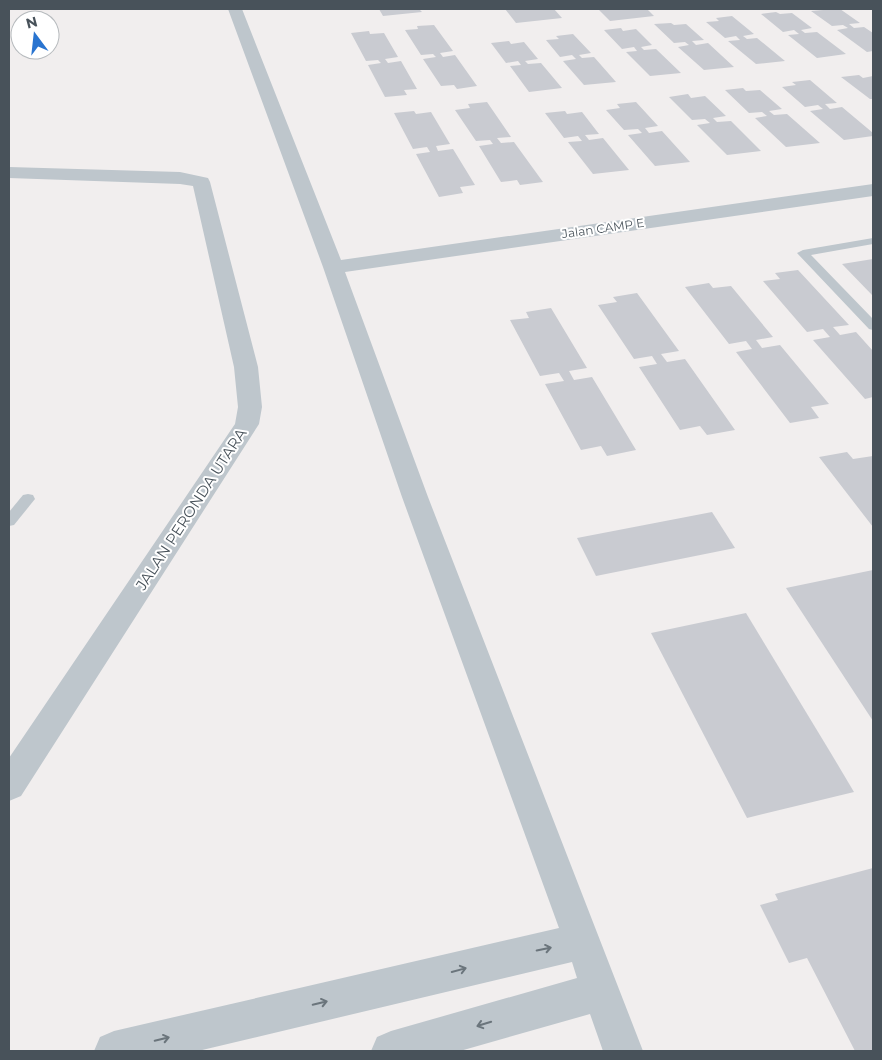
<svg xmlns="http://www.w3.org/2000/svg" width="882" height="1060" viewBox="0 0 882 1060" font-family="Montserrat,sans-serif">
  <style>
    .building { fill: #c9cbd1 }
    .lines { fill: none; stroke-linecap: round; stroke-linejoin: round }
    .service { fill: #bec6cc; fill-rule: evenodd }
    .minor { fill: #bec6cc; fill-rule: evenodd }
    .oneway { stroke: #6b757c }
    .labels { text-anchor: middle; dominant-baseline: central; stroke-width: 4; stroke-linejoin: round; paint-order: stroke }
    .far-street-label { font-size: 12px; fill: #48525a; stroke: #fff }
    .street-label { font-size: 15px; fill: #48525a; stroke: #fff }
  </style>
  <rect width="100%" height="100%" fill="#f1eeee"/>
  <g class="building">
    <path d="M 379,9 L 419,9 L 422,12 L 383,16 Z"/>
    <path d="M 505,9 L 554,9 L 562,18 L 516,23 Z"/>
    <path d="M 598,9 L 647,9 L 654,16 L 610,21 Z"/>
    <path d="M 822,9 L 840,9 L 860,23 L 849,24 L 854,28 L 864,27 L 873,33 L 873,51 L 867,52 L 837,30 L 848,28 L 843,25 L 832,26 L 811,11 L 823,10 Z"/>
    <path d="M 776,12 L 780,14 L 792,13 L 812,28 L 801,30 L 805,33 L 817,32 L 846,54 L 817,58 L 788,35 L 799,34 L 794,30 L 783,32 L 761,14 Z"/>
    <path d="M 732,16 L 754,34 L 743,36 L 747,39 L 757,38 L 785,61 L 756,64 L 728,41 L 740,40 L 736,36 L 725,38 L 706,22 L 719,21 L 716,18 Z"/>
    <path d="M 671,23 L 674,25 L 686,24 L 704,40 L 692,41 L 696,45 L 708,43 L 734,67 L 704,70 L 678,47 L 689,45 L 685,42 L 674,43 L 654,24 Z"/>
    <path d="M 434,25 L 453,51 L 440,53 L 443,57 L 455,55 L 477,86 L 457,89 L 454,85 L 441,86 L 423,59 L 436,57 L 433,54 L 421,55 L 405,30 L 418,29 L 417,26 Z"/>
    <path d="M 621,28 L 623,31 L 636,29 L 652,45 L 641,47 L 644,50 L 656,49 L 681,73 L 650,76 L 626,52 L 637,51 L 634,47 L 622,49 L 604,30 Z"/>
    <path d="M 369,31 L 370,34 L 384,33 L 398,57 L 385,59 L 388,63 L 401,61 L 417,89 L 404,90 L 407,95 L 385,97 L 368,65 L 381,63 L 378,60 L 366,61 L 351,33 Z"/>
    <path d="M 573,34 L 591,53 L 579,55 L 582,58 L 594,57 L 616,82 L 584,85 L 563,61 L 576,59 L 572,55 L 560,57 L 546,40 L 559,39 L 556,36 Z"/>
    <path d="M 509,41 L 511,44 L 524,42 L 538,59 L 525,61 L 528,64 L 541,63 L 562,88 L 529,92 L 510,66 L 521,65 L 518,61 L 506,63 L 491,43 Z"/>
    <path d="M 859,75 L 863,78 L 873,76 L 873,99 L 870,99 L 841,77 Z"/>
    <path d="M 810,80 L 837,103 L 825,104 L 830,109 L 842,107 L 873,133 L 873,136 L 844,140 L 810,111 L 823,109 L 818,105 L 805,107 L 782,87 L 796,85 L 792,82 Z"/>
    <path d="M 743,88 L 746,91 L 760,90 L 782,109 L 769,111 L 774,115 L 787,114 L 820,143 L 786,147 L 755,118 L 767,116 L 762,112 L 749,113 L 725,90 Z"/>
    <path d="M 688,94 L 691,98 L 705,96 L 726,116 L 713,118 L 717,122 L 731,121 L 761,151 L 727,155 L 697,125 L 710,123 L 705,119 L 692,120 L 669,97 Z"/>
    <path d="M 487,102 L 511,137 L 497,138 L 501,143 L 514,142 L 543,182 L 520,185 L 517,180 L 501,182 L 479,146 L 493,144 L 490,140 L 476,141 L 455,110 L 470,108 L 468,104 Z"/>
    <path d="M 636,102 L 658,126 L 645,128 L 649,133 L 662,131 L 690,162 L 655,166 L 628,135 L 642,133 L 638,129 L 624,130 L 606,110 L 620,108 L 617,104 Z"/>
    <path d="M 414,111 L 416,114 L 431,112 L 450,144 L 436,146 L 438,151 L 453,149 L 475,185 L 460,187 L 463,193 L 439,197 L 416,154 L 430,152 L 427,147 L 413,149 L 394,113 Z"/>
    <path d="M 565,111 L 567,114 L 582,112 L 599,134 L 585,135 L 589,140 L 603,138 L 629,170 L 593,174 L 568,142 L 582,141 L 578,136 L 564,138 L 545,113 Z"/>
    <path d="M 873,259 L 873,296 L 842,264 Z"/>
    <path d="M 798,270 L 849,325 L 833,327 L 840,335 L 856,332 L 873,351 L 873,397 L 865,399 L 813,340 L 830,337 L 823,329 L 807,332 L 763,281 L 780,279 L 775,273 Z"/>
    <path d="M 709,283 L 713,288 L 731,286 L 773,337 L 756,340 L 762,348 L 780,345 L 829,404 L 811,407 L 819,418 L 790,423 L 736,352 L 752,349 L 746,341 L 729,344 L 685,287 Z"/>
    <path d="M 637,293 L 679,351 L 661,354 L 667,362 L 685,359 L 735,430 L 707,435 L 700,426 L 680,430 L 639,367 L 657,364 L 652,356 L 634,359 L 598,305 L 617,302 L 613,297 Z"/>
    <path d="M 551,308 L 587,368 L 569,371 L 574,380 L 592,377 L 636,450 L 607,456 L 601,446 L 581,450 L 545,384 L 564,381 L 559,373 L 540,376 L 510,320 L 529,318 L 526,312 Z"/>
    <path d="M 847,452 L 853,459 L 873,456 L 873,527 L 819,457 Z"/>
    <path d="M 712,512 L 735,548 L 596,576 L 577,538 Z"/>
    <path d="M 873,570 L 873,721 L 786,588 Z"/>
    <path d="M 746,613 L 832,755 L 854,792 L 747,818 L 651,633 Z"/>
    <path d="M 873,868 L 873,1051 L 855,1051 L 807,958 L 789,963 L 760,905 L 778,900 L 775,894 Z"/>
  </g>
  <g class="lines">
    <g class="service">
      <path d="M 873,238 L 873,244 L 811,255 L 873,319 L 873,330 L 869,329 L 797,253 L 803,250 Z"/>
      <path d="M 28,494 L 33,495 L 35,499 L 14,525 L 9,526 L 9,512 L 23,495 Z"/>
    </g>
    <g class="minor">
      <path d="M 228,9 L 242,9 L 341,260 L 873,184 L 873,196 L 345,272 L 428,497 L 643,1051 L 603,1051 L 590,1014 L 460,1051 L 371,1051 L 377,1037 L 391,1031 L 577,978 L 572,962 L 198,1051 L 94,1051 L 100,1037 L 114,1031 L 559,928 L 402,497 L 323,267 Z"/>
      <path d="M 9,167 L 180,172 L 208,178 L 210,182 L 258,367 L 262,407 L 259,424 L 21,796 L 9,801 L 9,758 L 235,424 L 238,407 L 234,367 L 193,186 L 180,184 L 9,178 Z"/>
    </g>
  </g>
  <defs><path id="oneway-shaft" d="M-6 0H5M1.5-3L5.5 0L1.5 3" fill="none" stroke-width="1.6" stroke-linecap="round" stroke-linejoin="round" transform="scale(1.25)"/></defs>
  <g class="oneway">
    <use href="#oneway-shaft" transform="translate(544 949) rotate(-12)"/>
    <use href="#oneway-shaft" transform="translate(459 970) rotate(-15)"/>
    <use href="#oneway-shaft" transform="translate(320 1003) rotate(-13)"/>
    <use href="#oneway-shaft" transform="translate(484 1024) rotate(163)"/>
    <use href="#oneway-shaft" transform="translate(162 1039) rotate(-13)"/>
  </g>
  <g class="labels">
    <g class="far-street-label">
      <text transform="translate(603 228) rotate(-8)">Jalan CAMP E</text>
    </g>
    <g class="street-label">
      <text transform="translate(191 509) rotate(-57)">JALAN PERONDA UTARA</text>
    </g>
  </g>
  <rect width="882" height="1060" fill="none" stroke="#48525a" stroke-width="20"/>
  <g transform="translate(35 35) rotate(345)"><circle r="24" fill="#ffffff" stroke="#b6babd"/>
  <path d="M0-4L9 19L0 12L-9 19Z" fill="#2974d0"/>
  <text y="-8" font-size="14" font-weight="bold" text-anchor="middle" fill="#48525a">N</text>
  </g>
</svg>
